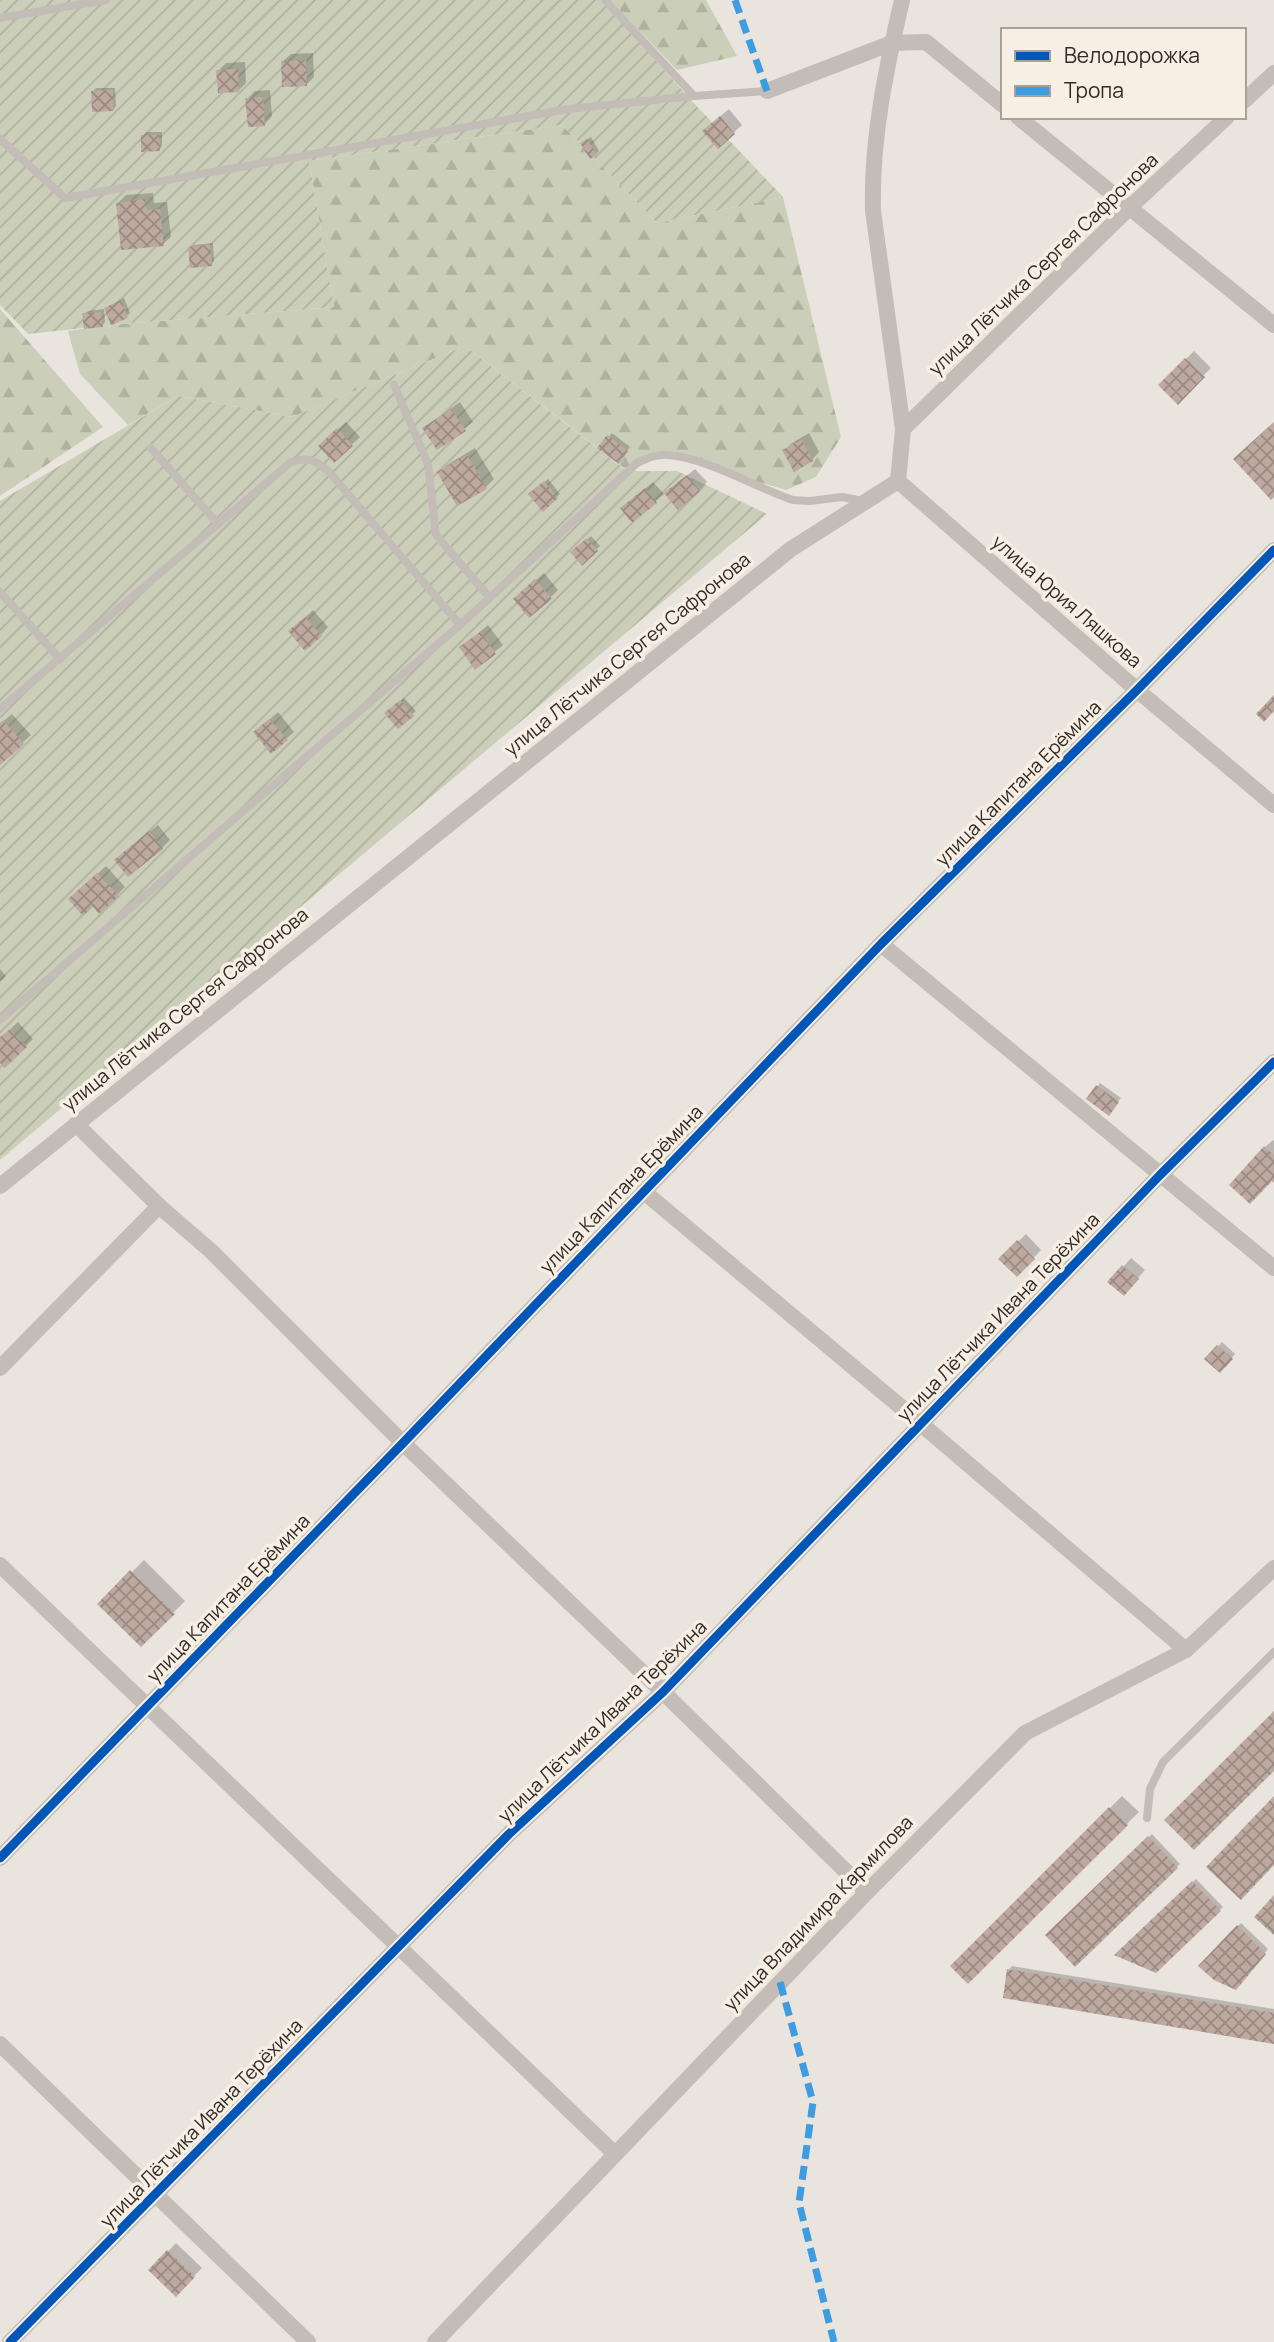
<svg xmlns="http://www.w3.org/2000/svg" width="1274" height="2342" viewBox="0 0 1274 2342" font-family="Manrope,sans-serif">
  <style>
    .forest { fill: url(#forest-firs) }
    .garden { fill: url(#garden-furrows) }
    .shadow { fill: #0003 }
    .building { fill: url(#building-cross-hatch) }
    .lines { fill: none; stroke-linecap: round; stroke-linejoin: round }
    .service { stroke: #c3bcb7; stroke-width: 8 }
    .minor { stroke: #c3bcb7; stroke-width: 16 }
    .quiet { stroke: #3e9ce0; stroke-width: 7; stroke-dasharray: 14 7; stroke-linecap: butt }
    .cycleway-casing { stroke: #f7eee4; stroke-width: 13 }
    .cycleway { stroke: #0057b8; stroke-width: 9 }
    .labels { text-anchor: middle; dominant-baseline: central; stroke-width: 7; stroke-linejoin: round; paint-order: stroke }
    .street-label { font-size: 19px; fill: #332a26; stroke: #f7eee4 }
  </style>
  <defs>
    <pattern id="forest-firs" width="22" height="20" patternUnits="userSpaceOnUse" patternTransform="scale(1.75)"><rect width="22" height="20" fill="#cbcfb9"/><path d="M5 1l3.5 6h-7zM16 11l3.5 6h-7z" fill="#afb29f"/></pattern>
    <pattern id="garden-furrows" width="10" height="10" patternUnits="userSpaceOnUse" patternTransform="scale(1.75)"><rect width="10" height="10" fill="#cbcfb9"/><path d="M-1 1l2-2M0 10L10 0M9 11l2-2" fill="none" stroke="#afb29f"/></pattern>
    <pattern id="building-cross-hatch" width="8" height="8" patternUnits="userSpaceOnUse" patternTransform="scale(1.75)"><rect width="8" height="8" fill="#bda9a0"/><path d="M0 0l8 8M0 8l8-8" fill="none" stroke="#9a8a82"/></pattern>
  </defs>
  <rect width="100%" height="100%" fill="#eae4de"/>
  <g class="forest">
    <path d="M 610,0 L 706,0 L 737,56 L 677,70 Z"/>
    <path d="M 562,125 L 657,223 L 783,197 L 841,437 L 816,477 L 786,490 L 665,455 L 628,471 L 465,346 L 292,417 L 178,396 L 128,425 L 80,374 L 68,331 L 111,325 L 334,307 L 309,161 Z"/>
    <path d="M 0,309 L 103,427 L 0,496 Z"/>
  </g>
  <g class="garden">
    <path d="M 0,0 L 602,0 L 690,99 L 783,197 L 657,223 L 562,125 L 309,161 L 334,307 L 111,325 L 28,334 L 0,305 Z"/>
    <path d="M 465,346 L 627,471 L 677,471 L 767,514 L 0,1160 L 0,501 L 178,396 L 292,417 Z"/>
  </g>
  <g class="shadow">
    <path d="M 313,53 L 314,77 L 306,85 L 283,61 L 291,54 Z"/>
    <path d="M 245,62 L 246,83 L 239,90 L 218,71 L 226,63 Z"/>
    <path d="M 96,88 L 115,88 L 116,106 L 113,110 L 93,92 Z"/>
    <path d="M 270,90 L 272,116 L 265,124 L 247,99 L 255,91 Z"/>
    <path d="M 729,109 L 742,125 L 718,147 L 712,123 Z"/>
    <path d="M 146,132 L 162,132 L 162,146 L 159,150 L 143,136 Z"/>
    <path d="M 591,137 L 599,151 L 596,154 L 586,140 Z"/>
    <path d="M 153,193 L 154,203 L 167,202 L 171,237 L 163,244 L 118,203 L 126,195 Z"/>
    <path d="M 213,243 L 214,261 L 211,265 L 190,248 L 194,245 Z"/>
    <path d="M 124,298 L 130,313 L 127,316 L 106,308 Z"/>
    <path d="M 104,309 L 105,322 L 102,326 L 84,314 L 88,311 Z"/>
    <path d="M 1194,351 L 1211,368 L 1178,402 L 1160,385 Z"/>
    <path d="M 460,402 L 473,422 L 437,448 L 424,428 Z"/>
    <path d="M 346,422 L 360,437 L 334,461 L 320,446 Z"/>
    <path d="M 612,433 L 630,447 L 622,458 L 600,448 Z"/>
    <path d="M 809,433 L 819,452 L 812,460 L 784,451 L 792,443 Z"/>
    <path d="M 475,448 L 494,479 L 486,487 L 439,473 L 447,465 Z"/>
    <path d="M 695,469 L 707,482 L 699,490 L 674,486 Z"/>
    <path d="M 548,479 L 560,494 L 543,509 L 531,494 Z"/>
    <path d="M 653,482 L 664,494 L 632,521 L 630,501 Z"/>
    <path d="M 591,536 L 600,546 L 582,563 L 572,552 Z"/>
    <path d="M 544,573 L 558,590 L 551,597 L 523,591 Z"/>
    <path d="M 313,610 L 328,627 L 321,635 L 298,624 Z"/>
    <path d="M 488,625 L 503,645 L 476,667 L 461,648 Z"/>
    <path d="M 404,698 L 416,711 L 398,727 L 386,713 Z"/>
    <path d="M 278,712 L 294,732 L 286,739 L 263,725 Z"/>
    <path d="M 12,714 L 31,735 L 0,763 L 0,724 Z"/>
    <path d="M 158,825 L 170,840 L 162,848 L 124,852 Z"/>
    <path d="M 106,866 L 125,887 L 117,895 L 78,891 Z"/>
    <path d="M 0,969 L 6,976 L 0,982 Z"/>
    <path d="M 18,1022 L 33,1039 L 26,1046 L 0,1060 L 0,1039 Z"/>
    <path d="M 1100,1083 L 1121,1098 L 1112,1110 L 1097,1087 Z"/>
    <path d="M 1273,1140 L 1274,1141 L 1274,1181 L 1265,1147 Z"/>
    <path d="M 1026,1234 L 1041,1250 L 1017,1275 L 1001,1259 Z"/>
    <path d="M 1131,1258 L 1145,1270 L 1131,1286 L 1110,1282 Z"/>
    <path d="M 1222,1342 L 1235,1354 L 1220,1371 L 1207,1359 Z"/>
    <path d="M 144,1560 L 185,1601 L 141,1645 L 100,1604 Z"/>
    <path d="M 1122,1796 L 1139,1812 L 968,1982 L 953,1966 Z"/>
    <path d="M 1152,1834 L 1180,1864 L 1075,1964 L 1047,1935 Z"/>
    <path d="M 1196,1879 L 1223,1907 L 1156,1971 L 1117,1954 Z"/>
    <path d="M 1241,1923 L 1268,1949 L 1239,1984 L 1200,1966 Z"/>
    <path d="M 1012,1966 L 1274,2009 L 1274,2042 L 1009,1969 Z"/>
    <path d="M 176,2243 L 202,2268 L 176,2294 L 151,2270 Z"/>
  </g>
  <g class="building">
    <path d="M 306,60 L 307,86 L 282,87 L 281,61 Z"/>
    <path d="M 238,69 L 239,92 L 218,93 L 216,70 Z"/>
    <path d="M 113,90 L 113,111 L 92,112 L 91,91 Z"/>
    <path d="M 263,97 L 265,126 L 248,127 L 245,98 Z"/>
    <path d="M 720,116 L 735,134 L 718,149 L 702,131 Z"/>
    <path d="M 141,135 L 159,135 L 160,151 L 141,152 Z"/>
    <path d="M 587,139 L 597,155 L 590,159 L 580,143 Z"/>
    <path d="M 145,199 L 147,210 L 160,209 L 164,246 L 121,250 L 116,203 Z"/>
    <path d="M 210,245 L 212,266 L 190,268 L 188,247 Z"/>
    <path d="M 121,300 L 128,318 L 111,325 L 104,308 Z"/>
    <path d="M 101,312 L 103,327 L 84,329 L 82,313 Z"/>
    <path d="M 1185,358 L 1205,377 L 1178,405 L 1158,385 Z"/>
    <path d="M 451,409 L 466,431 L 437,450 L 422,428 Z"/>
    <path d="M 1274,422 L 1274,497 L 1271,500 L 1233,459 Z"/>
    <path d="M 337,428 L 353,446 L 334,463 L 318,446 Z"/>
    <path d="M 607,435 L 628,451 L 619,464 L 597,448 Z"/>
    <path d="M 801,440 L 813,461 L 794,472 L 782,450 Z"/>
    <path d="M 467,455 L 487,489 L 457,506 L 437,472 Z"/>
    <path d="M 687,475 L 700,491 L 678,510 L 664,493 Z"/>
    <path d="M 544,481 L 558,498 L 543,512 L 528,494 Z"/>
    <path d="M 645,488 L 657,503 L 632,523 L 620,508 Z"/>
    <path d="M 587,538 L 598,551 L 582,566 L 570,552 Z"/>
    <path d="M 535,579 L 552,599 L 529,618 L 513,599 Z"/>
    <path d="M 305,617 L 322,636 L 305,651 L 288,631 Z"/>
    <path d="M 480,632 L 496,654 L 475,670 L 459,647 Z"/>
    <path d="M 1274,695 L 1274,711 L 1264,722 L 1256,714 Z"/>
    <path d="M 400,700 L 414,716 L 398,729 L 384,713 Z"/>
    <path d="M 269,719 L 288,740 L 271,754 L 253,732 Z"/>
    <path d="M 3,720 L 24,744 L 0,765 L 0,723 Z"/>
    <path d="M 149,831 L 163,849 L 128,877 L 114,860 Z"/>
    <path d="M 97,873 L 119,896 L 99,914 L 93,907 L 83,916 L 68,899 Z"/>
    <path d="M 10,1029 L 27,1047 L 5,1068 L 0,1063 L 0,1037 Z"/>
    <path d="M 1096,1085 L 1119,1102 L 1109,1116 L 1086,1099 Z"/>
    <path d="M 1264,1146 L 1274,1155 L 1274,1183 L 1272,1181 L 1250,1204 L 1229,1185 Z"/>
    <path d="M 1017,1240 L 1035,1259 L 1017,1277 L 998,1259 Z"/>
    <path d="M 1122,1265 L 1139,1279 L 1124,1296 L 1107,1282 Z"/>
    <path d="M 1217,1345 L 1233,1359 L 1220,1373 L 1204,1359 Z"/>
    <path d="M 130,1570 L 175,1614 L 141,1647 L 97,1604 Z"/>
    <path d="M 1274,1711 L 1274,1771 L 1194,1850 L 1164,1820 Z"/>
    <path d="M 1274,1796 L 1274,1865 L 1241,1900 L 1206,1867 Z"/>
    <path d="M 1109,1807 L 1128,1825 L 968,1984 L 950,1966 Z"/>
    <path d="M 1148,1836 L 1178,1868 L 1075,1967 L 1045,1935 Z"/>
    <path d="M 1192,1881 L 1221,1911 L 1156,1973 L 1114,1955 Z"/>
    <path d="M 1274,1895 L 1274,1935 L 1254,1917 Z"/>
    <path d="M 1237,1925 L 1266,1954 L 1236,1990 L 1214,1980 L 1198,1966 Z"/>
    <path d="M 1007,1969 L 1274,2013 L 1274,2044 L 1003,1998 Z"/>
    <path d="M 167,2250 L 195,2277 L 176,2297 L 148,2270 Z"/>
  </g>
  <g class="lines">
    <g class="service">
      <path d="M 605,0 L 694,96 L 767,91"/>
      <path d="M 0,18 L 106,0"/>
      <path d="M 0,139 L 65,198 L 568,109 L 694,96"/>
      <path d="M 394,385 L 428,464 L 436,535 L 490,598"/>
      <path d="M 151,448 L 218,524"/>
      <path d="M 0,592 L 60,659"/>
      <path d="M 0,709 L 291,462 C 309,456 317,461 330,473 L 460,625"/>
      <path d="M 0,1020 L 460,625 L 637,463 C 648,458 656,454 668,455 C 704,457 757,488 793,500 L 810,501 L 842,497 L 863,501"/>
      <path d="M 1147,1818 L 1150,1789 L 1163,1762 L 1274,1652"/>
    </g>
    <g class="minor">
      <path d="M 902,0 C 886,69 871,140 873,211 L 903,429"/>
      <path d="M 767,91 L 892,43 L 926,42 L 1003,105"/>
      <path d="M 1244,101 L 1274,73"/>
      <path d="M 1018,117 L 1274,325"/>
      <path d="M 898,481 L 1137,690 L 1274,805"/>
      <path d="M 881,944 L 1274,1268"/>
      <path d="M 76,1124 L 159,1206 L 211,1251 L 403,1443 L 663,1692 L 867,1892"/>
      <path d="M 0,1186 L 791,549 L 898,481 L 903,429 L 1130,207 L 1227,117"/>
      <path d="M 643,1191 L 920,1423 L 1186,1650"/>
      <path d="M 0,1368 L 159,1206"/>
      <path d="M 0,1565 L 615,2154"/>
      <path d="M 0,1858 L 403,1443 L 881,944 L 1137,690 L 1274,550"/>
      <path d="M 0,2044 L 308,2342"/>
      <path d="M 10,2342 L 509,1834 L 663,1692 L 1160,1175 L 1274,1062"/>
      <path d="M 435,2342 L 867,1892 L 1025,1733 L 1186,1650 L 1274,1568"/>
    </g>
    <g class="quiet">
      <path d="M 735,0 L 767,91"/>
      <path d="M 780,1982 L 813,2102 L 799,2203 L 834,2342"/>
    </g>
    <g class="cycleway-casing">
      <g id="cycleway">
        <path d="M 0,1858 L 403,1443 L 881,944 L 1137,690 L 1274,550"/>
        <path d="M 10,2342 L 509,1834 L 663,1692 L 1160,1175 L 1274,1062"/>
      </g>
    </g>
    <use href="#cycleway" class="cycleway"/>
  </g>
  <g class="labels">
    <g class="street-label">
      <text transform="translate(1043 264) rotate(-44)">улица Лётчика Сергея Сафронова</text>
      <text transform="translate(1067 601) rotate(41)">улица Юрия Ляшкова</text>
      <text transform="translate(627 654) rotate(-39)">улица Лётчика Сергея Сафронова</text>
      <text transform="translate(1018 783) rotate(-45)">улица Капитана Ерёмина</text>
      <text transform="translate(185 1009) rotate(-39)">улица Лётчика Сергея Сафронова</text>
      <text transform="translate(621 1189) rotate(-46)">улица Капитана Ерёмина</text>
      <text transform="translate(998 1317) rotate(-46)">улица Лётчика Ивана Терёхина</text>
      <text transform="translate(228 1598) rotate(-46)">улица Капитана Ерёмина</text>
      <text transform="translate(602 1721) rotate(-44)">улица Лётчика Ивана Терёхина</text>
      <text transform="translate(818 1913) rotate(-46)">улица Владимира Кармилова</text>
      <text transform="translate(201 2123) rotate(-46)">улица Лётчика Ивана Терёхина</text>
    </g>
  </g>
  <rect x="1001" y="28" width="245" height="91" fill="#f7eee4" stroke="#a9a098" stroke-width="2"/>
  <rect x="1015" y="51" width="35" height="10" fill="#0057b8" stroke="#a9a098" stroke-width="2"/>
  <text x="1064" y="63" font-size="21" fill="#332a26">Велодорожка</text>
  <rect x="1015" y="86" width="35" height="10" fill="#3e9ce0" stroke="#a9a098" stroke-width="2"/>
  <text x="1064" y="98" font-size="21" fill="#332a26">Тропа</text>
</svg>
